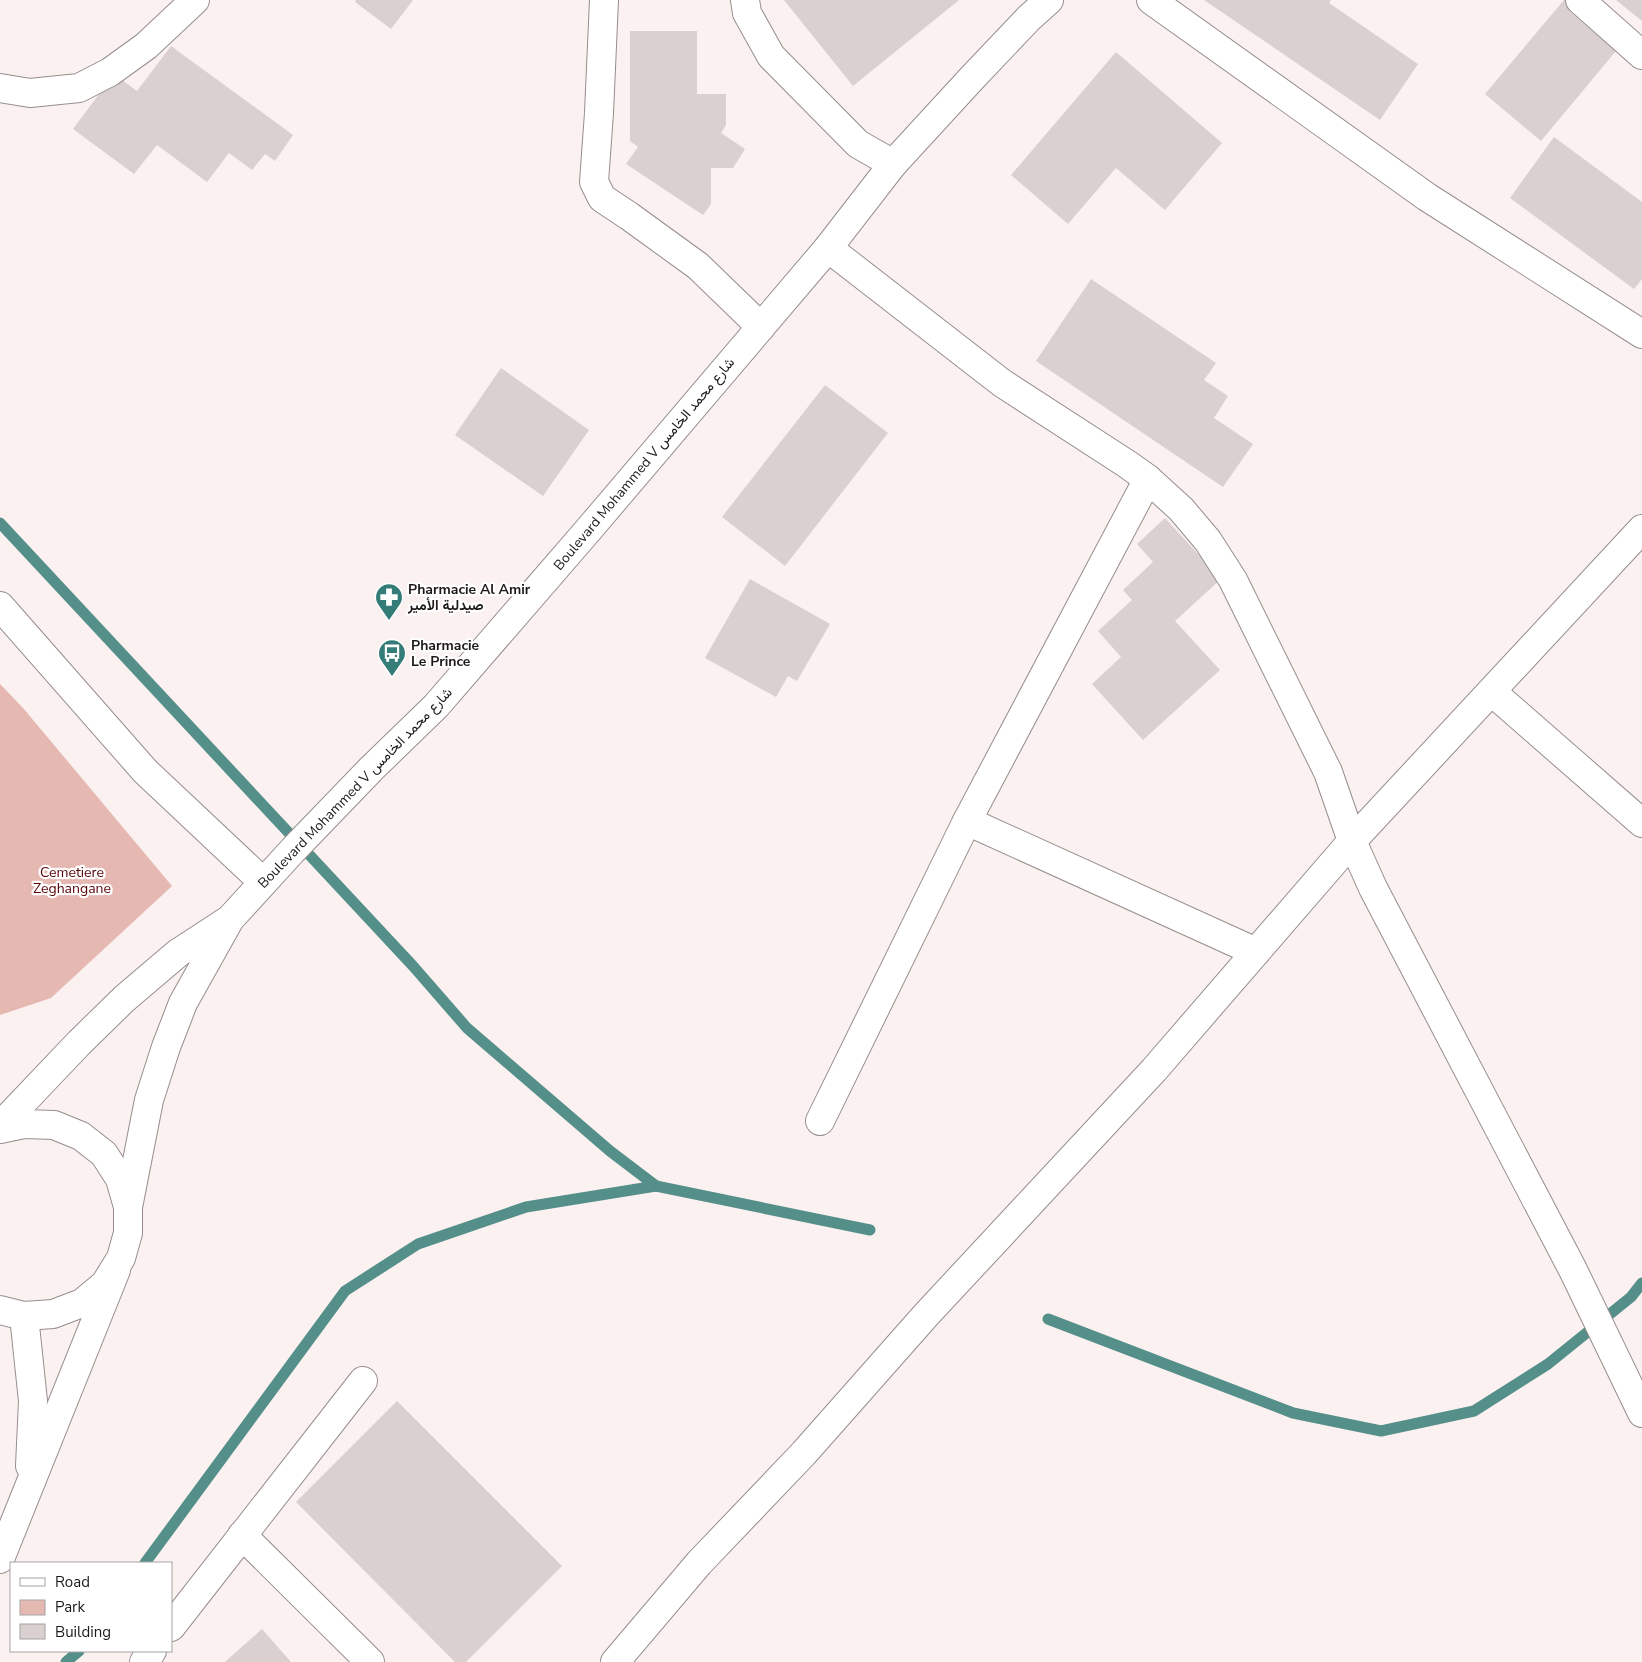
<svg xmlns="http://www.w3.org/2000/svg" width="1642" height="1662" viewBox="0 0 1642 1662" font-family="'Nunito Sans',Vazirmatn,sans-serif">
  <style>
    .green { fill: #e5b8b2 }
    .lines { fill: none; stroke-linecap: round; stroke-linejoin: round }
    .stream { stroke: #548f8a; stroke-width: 11 }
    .building { fill: #d9d0cf }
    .minor-casing { stroke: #968e8c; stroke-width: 30 }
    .major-casing { stroke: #968e8c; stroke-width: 30 }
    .minor { stroke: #fff; stroke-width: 28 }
    .major { stroke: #fff; stroke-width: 28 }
    .labels { text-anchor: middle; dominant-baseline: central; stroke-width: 4.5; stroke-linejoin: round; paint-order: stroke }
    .street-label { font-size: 14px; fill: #1d1919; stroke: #fff }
    .poi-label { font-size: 14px; font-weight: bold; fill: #1d1919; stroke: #fff; text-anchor: start }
    .park-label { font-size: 14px; fill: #580407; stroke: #fff }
  </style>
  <rect width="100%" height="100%" fill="#fbf1f0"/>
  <path class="green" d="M 0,684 L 23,708 L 172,886 L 51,998 L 0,1015 Z"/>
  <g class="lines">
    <g class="stream">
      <path d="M 0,523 L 413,966 L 467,1028 L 610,1151 L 656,1186"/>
      <path d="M 1048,1319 L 1293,1413 L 1381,1431 L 1474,1411 L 1548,1364 L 1631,1297 L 1642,1283"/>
      <path d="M 145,1563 L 345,1291 L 418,1244 L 526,1207 L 656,1186 L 870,1230"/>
      <path d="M 66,1662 L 79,1651"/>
    </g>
  </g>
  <g class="building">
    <path d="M 356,0 L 413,0 L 391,29 L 355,2 Z"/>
    <path d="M 784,0 L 959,0 L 853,86 Z"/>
    <path d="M 1204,0 L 1331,0 L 1329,3 L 1418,64 L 1380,120 Z"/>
    <path d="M 1564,0 L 1573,0 L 1576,3 L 1570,12 L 1616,51 L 1541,141 L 1485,94 Z"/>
    <path d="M 1616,0 L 1642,0 L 1642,21 Z"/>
    <path d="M 630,31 L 697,31 L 697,94 L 726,94 L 726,125 L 721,133 L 745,149 L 733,168 L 711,168 L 711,204 L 703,215 L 626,164 L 638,147 L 630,141 Z"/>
    <path d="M 171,46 L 293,135 L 275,161 L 265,154 L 252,170 L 229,153 L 207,182 L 157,145 L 134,174 L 73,129 L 114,74 L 137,91 Z"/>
    <path d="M 1116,52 L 1222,143 L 1165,210 L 1116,168 L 1068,224 L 1011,175 Z"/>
    <path d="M 1554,137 L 1642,202 L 1642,279 L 1634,289 L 1510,198 Z"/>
    <path d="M 1091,279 L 1216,363 L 1204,380 L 1228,396 L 1214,418 L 1253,444 L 1223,487 L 1036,361 Z"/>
    <path d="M 501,368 L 589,430 L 543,496 L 455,435 Z"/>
    <path d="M 825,385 L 888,433 L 785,566 L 722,517 Z"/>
    <path d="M 1165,518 L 1221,579 L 1175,621 L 1220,670 L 1143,740 L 1092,684 L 1121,657 L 1098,631 L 1132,600 L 1123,590 L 1153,562 L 1137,544 Z"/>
    <path d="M 750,579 L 830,624 L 797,681 L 788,676 L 776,697 L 705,658 Z"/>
    <path d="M 397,1401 L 562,1566 L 466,1662 L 455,1662 L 296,1502 Z"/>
    <path d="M 262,1629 L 291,1662 L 225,1662 Z"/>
  </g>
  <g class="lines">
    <g class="minor-casing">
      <g id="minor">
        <path d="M 604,0 L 599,113 L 594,182 L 602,198 L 629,216 L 698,266 L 761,327"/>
        <path d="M 745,0 L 747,13 L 771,56 L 858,144 L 893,164"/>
        <path d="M 1151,0 L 1427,197 L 1642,334"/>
        <path d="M 1580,0 L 1642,55"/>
        <path d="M 0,88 L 30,93 L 79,88 L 110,72 L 146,46 L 195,0"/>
        <path d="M 828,248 L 1002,383 L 1127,464 L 1148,479 L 1181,509 L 1208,541 L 1233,580 L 1328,772 L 1352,841 L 1373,888 L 1573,1270 L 1642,1413"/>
        <path d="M 0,606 L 145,771 L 263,882"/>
        <path d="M 1492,692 L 1642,823"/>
        <path d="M 967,821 L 1256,952"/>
        <path d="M 820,1121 L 967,821 L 1148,479"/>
        <path d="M 24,1316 L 33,1401 L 30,1466"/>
        <path d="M 242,1535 L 370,1662"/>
        <path d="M 0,1559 L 116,1270"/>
        <path d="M 171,1627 L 363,1381"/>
        <path d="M 144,1662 L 152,1651"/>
        <path d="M 615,1662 L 699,1563 L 804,1453 L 926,1315 L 1154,1070 L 1352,841 L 1642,529"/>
      </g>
    </g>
    <g class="major-casing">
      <g id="major">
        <path d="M 0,1126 L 79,1043 L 124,999 L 178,953 L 227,921"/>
        <path d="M 0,1129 L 24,1124 L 54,1125 L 81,1136 L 104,1154 L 120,1179 L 128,1207 L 128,1233 L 121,1258 L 105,1284 L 82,1303 L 53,1314 L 24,1316 L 0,1310"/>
        <path d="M 128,1207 L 149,1100 L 166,1047 L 183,1003 L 230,919 L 293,850 L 371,769 L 436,706 L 590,528 L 828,248 L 893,164 L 972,78 L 1029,18 L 1049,0"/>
      </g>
    </g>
    <use href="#minor" class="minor"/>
    <use href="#major" class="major"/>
  </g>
  <defs>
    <g id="pharmacy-pin" transform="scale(1.4375)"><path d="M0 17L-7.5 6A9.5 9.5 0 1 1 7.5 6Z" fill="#347c78" stroke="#fff"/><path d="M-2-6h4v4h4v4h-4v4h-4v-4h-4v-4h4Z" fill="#fff"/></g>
    <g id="bus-pin" transform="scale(1.4375)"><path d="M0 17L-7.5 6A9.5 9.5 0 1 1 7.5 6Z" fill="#347c78" stroke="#fff"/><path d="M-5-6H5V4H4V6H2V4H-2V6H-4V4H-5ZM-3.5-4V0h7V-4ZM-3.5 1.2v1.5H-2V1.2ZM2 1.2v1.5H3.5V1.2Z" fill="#fff"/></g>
  </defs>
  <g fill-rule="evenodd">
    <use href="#pharmacy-pin" x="389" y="597"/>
    <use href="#bus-pin" x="392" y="653"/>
  </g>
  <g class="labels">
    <g class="street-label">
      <text transform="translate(644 464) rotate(-50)">Boulevard Mohammed V شارع محمد الخامس</text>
      <text transform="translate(355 788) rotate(-46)">Boulevard Mohammed V شارع محمد الخامس</text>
    </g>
    <g class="poi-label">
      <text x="408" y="589">Pharmacie Al Amir<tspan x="408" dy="16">صيدلية الأمير</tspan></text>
      <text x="411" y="645">Pharmacie<tspan x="411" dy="16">Le Prince</tspan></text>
    </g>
    <g class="park-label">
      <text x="72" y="872">Cemetiere<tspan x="72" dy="16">Zeghangane</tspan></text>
    </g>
  </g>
  <rect x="10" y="1562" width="162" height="90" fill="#ffffff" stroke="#a5a3a3"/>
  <rect x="20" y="1578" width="25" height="8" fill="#ffffff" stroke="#a5a3a3"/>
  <text x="55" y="1587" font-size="15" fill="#1d1919">Road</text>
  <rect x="20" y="1600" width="25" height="15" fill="#e5b8b2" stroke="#a5a3a3"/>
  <text x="55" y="1612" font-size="15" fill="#1d1919">Park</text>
  <rect x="20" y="1624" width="25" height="15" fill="#d9d0cf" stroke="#a5a3a3"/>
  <text x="55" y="1637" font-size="15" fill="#1d1919">Building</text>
</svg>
